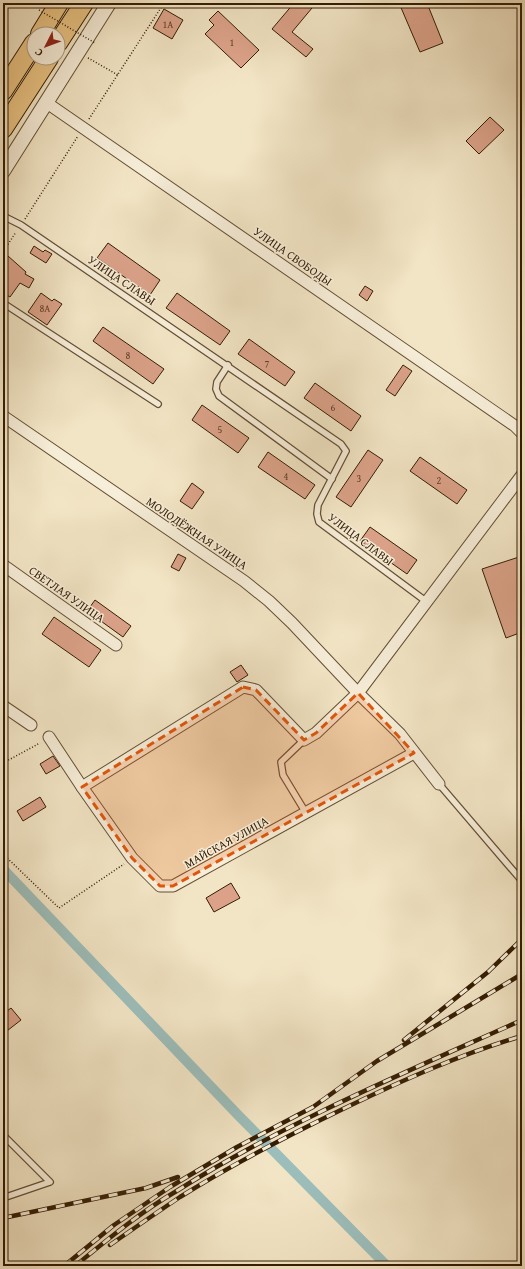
<svg xmlns="http://www.w3.org/2000/svg" width="525" height="1269" viewBox="0 0 525 1269" font-family="'Gentium Book Plus',serif">
  <style>
    .lines { fill: none; stroke-linecap: round; stroke-linejoin: round }
    .canal { stroke: #9cbebb; stroke-width: 10 }
    .building { fill: #dba289; stroke: #341d04 }
    .service-casing { stroke: #644f34; stroke-width: 8 }
    .minor-casing { stroke: #644f34; stroke-width: 13 }
    .tertiary-casing { stroke: #644f34; stroke-width: 16 }
    .trunk-casing { stroke: #341d04; stroke-width: 20 }
    .path { stroke: #341d04; stroke-width: 1.5; stroke-dasharray: 1 2; stroke-linecap: butt }
    .service { stroke: #f7eed9; stroke-width: 5.5 }
    .minor { stroke: #f7eed9; stroke-width: 11 }
    .tertiary { stroke: #f7eed9; stroke-width: 14 }
    .trunk { stroke: #e9c282; stroke-width: 18 }
    .rail-casing { stroke: #341d04; stroke-width: 4.5 }
    .rail { stroke: #f7eed9; stroke-width: 3; stroke-dasharray: 9; stroke-linecap: butt }
    .path-bridge { stroke: #341d04; stroke-width: 1.5; stroke-dasharray: 1 2; stroke-linecap: butt }
    .marked { fill: #df560c; fill-opacity: 0.2; stroke: #df560c; stroke-width: 3; stroke-dasharray: 8 5; stroke-linejoin: round }
    .labels { text-anchor: middle; dominant-baseline: central; stroke-width: 3; stroke-linejoin: round; paint-order: stroke }
    .number-label { font-size: 10px; fill: #5e3e25 }
    .street-label { font-size: 12px; fill: #341d04; stroke: #f7eed9 }
  </style>
  <rect width="100%" height="100%" fill="#f2e5c5"/>
  <filter id="stains"><feTurbulence type="fractalNoise" baseFrequency=".005" numOctaves="4"/><feColorMatrix values="0 0 0 0 .2 0 0 0 0 .09 0 0 0 0 .02 0 0 0 .5 -.17"/></filter>
  <radialGradient id="worn" r=".72"><stop offset=".6" stop-color="#630" stop-opacity="0"/><stop offset="1" stop-color="#630" stop-opacity=".3"/></radialGradient>
  <g class="lines">
    <path class="canal" d="M 3,869 L 239,1116 L 387,1266"/>
  </g>
  <g class="building">
    <path d="M 294,3 L 306,3 L 312,8 L 292,32 L 313,49 L 306,57 L 272,29 Z"/>
    <path d="M 399,3 L 427,3 L 443,43 L 420,52 Z"/>
    <path d="M 164,9 L 183,20 L 172,39 L 153,28 Z"/>
    <path d="M 218,11 L 259,50 L 241,68 L 205,34 L 214,25 L 209,20 Z"/>
    <path d="M 490,117 L 504,130 L 479,154 L 466,141 Z"/>
    <path d="M 108,243 L 160,280 L 150,295 L 97,258 Z"/>
    <path d="M 34,246 L 43,252 L 45,250 L 52,254 L 46,263 L 30,253 Z"/>
    <path d="M 8,256 L 26,272 L 25,274 L 34,279 L 29,288 L 20,283 L 10,297 L 3,293 L 3,264 Z"/>
    <path d="M 365,286 L 373,291 L 367,301 L 359,295 Z"/>
    <path d="M 41,293 L 52,301 L 54,299 L 62,304 L 47,325 L 28,312 Z"/>
    <path d="M 177,293 L 230,331 L 220,345 L 166,308 Z"/>
    <path d="M 103,327 L 164,369 L 153,384 L 93,341 Z"/>
    <path d="M 249,339 L 295,372 L 285,386 L 238,354 Z"/>
    <path d="M 403,365 L 412,371 L 395,396 L 386,390 Z"/>
    <path d="M 315,383 L 361,416 L 351,431 L 304,398 Z"/>
    <path d="M 202,405 L 249,438 L 238,453 L 192,420 Z"/>
    <path d="M 368,450 L 383,460 L 351,507 L 336,497 Z"/>
    <path d="M 268,452 L 315,485 L 305,499 L 258,467 Z"/>
    <path d="M 420,457 L 467,490 L 457,504 L 410,471 Z"/>
    <path d="M 192,483 L 204,492 L 192,509 L 180,501 Z"/>
    <path d="M 370,527 L 417,560 L 407,574 L 360,541 Z"/>
    <path d="M 178,554 L 186,558 L 179,571 L 171,567 Z"/>
    <path d="M 519,557 L 522,565 L 522,632 L 506,638 L 482,569 Z"/>
    <path d="M 95,600 L 131,626 L 123,637 L 87,611 Z"/>
    <path d="M 54,617 L 101,650 L 89,667 L 42,634 Z"/>
    <path d="M 241,665 L 248,675 L 237,682 L 230,672 Z"/>
    <path d="M 53,756 L 60,766 L 46,774 L 40,764 Z"/>
    <path d="M 40,797 L 46,807 L 23,821 L 17,811 Z"/>
    <path d="M 231,883 L 240,898 L 214,912 L 206,898 Z"/>
    <path d="M 11,1008 L 21,1020 L 3,1034 L 3,1014 Z"/>
  </g>
  <g class="lines">
    <g class="service-casing">
      <g id="service">
        <path d="M 3,216 L 21,225 L 341,444 L 346,451 L 318,505 L 317,514 L 319,522 L 427,602"/>
        <path d="M 3,303 L 158,404"/>
        <path d="M 228,365 L 217,382 L 216,389 L 219,396 L 332,479"/>
        <path d="M 304,740 L 281,762 L 283,775 L 306,813"/>
        <path d="M 439,784 L 522,881"/>
        <path d="M 3,1135 L 50,1182 L 3,1198"/>
      </g>
    </g>
    <g class="minor-casing">
      <g id="minor">
        <path d="M 47,103 L 515,426 L 522,433"/>
        <path d="M 3,416 L 244,581 L 269,601 L 292,623 L 358,693 L 400,734 L 439,784"/>
        <path d="M 3,565 L 116,645"/>
        <path d="M 3,706 L 31,725"/>
        <path d="M 49,737 L 82,787"/>
        <path d="M 414,753 L 173,886 L 160,886 L 132,858 L 82,787 L 243,687 L 256,690 L 304,740 L 316,733 L 358,693 L 522,475"/>
      </g>
    </g>
    <g class="tertiary-casing">
      <path id="tertiary" d="M 3,171 L 109,3"/>
    </g>
    <g class="trunk-casing">
      <g id="trunk">
        <path d="M 40,34 L 59,3"/>
        <path d="M 58,43 L 84,3"/>
        <path d="M 3,91 L 34,43"/>
        <path d="M 3,129 L 49,58"/>
      </g>
    </g>
    <g class="path">
      <path d="M 88,58 L 118,75"/>
      <path d="M 89,119 L 164,3"/>
      <path d="M 25,219 L 78,136"/>
      <path d="M 3,252 L 16,232"/>
      <path d="M 3,763 L 40,743"/>
      <path d="M 3,854 L 59,908 L 124,864"/>
    </g>
    <use href="#service" class="service"/>
    <use href="#minor" class="minor"/>
    <use href="#tertiary" class="tertiary"/>
    <use href="#trunk" class="trunk"/>
    <g class="rail-casing">
      <g id="rail">
        <path d="M 404,1040 L 488,972 L 522,939"/>
        <path d="M 3,1218 L 146,1188 L 178,1177"/>
        <path d="M 110,1245 C 133,1229 156,1213 180,1197 C 233,1164 289,1135 345,1108 C 403,1080 461,1054 522,1036"/>
        <path d="M 64,1266 L 114,1225 L 170,1187 L 237,1147 L 313,1107 L 377,1061 L 522,974"/>
        <path d="M 75,1266 C 107,1240 139,1213 175,1192 C 284,1123 404,1073 522,1020"/>
      </g>
    </g>
    <use href="#rail" class="rail"/>
    <path class="path-bridge" d="M 39,10 L 95,43"/>
  </g>
  <path class="marked" d="M 243,687 L 256,690 L 304,740 L 316,733 L 358,693 L 414,753 L 173,886 L 160,886 L 132,858 L 82,787 Z"/>
  <g class="labels">
    <g class="number-label">
      <text x="168" y="24">1А</text>
      <text x="232" y="42">1</text>
      <text x="45" y="308">8А</text>
      <text x="128" y="355">8</text>
      <text x="267" y="363">7</text>
      <text x="333" y="407">6</text>
      <text x="220" y="429">5</text>
      <text x="286" y="476">4</text>
      <text x="359" y="478">3</text>
      <text x="439" y="480">2</text>
    </g>
    <g class="street-label">
      <text transform="translate(293 256) rotate(35)">УЛИЦА СВОБОДЫ</text>
      <text transform="translate(122 280) rotate(34)">УЛИЦА СЛАВЫ</text>
      <text transform="translate(197 533) rotate(34)">МОЛОДЁЖНАЯ УЛИЦА</text>
      <text transform="translate(361 539) rotate(37)">УЛИЦА СЛАВЫ</text>
      <text transform="translate(67 594) rotate(35)">СВЕТЛАЯ УЛИЦА</text>
      <text transform="translate(226 842) rotate(-29)">МАЙСКАЯ УЛИЦА</text>
    </g>
  </g>
  <rect width="525" height="1269" fill="none" stroke="#f2e5c5" stroke-width="16"/>
  <rect x="4" y="4" width="517" height="1261" fill="none" stroke="#341d04" stroke-width="2"/>
  <rect x="8" y="8" width="509" height="1253" fill="none" stroke="#341d04"/>
  <g transform="translate(46 46) rotate(228)"><circle r="19" fill="#f7eed9" stroke="#a99a84"/>
  <path d="M0-3L7 15L0 10L-7 15Z" fill="#8f2418"/>
  <text y="-6" font-size="11" font-weight="bold" text-anchor="middle" fill="#341d04">С</text>
  </g>
  <rect width="100%" height="100%" filter="url(#stains)"/>
  <rect width="100%" height="100%" fill="url(#worn)"/>
</svg>
